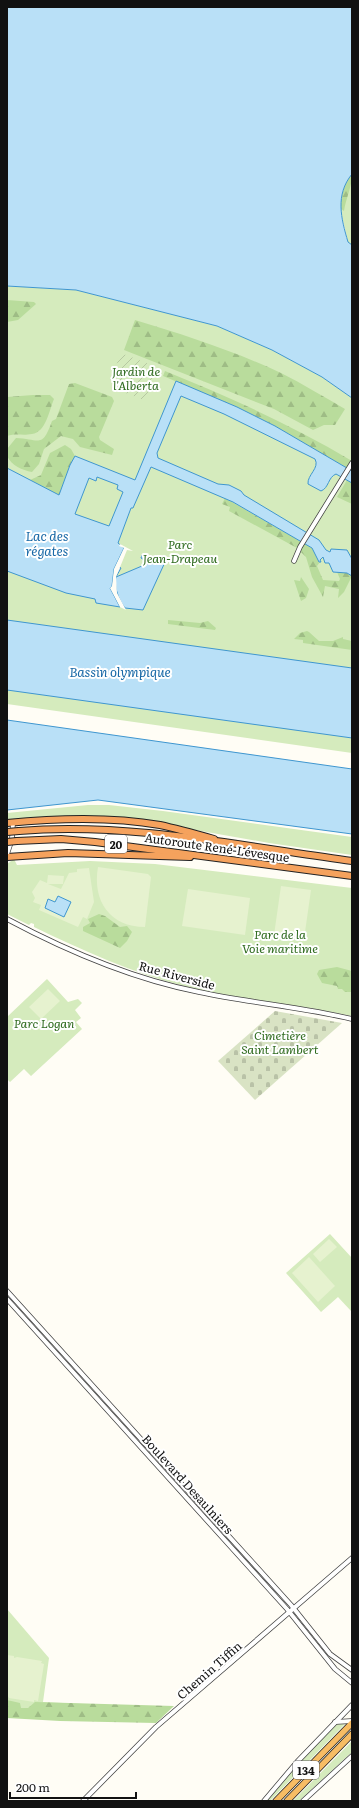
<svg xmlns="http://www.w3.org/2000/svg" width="359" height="1808" viewBox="0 0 359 1808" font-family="Literata,serif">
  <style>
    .grass { fill: #d5ebbd }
    .forest { fill: url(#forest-firs) }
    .cemetery { fill: url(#cemetery-stones) }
    .garden { fill: url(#garden-furrows) }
    .pitch { fill: #e6f2cf }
    .water { fill: #b9e0f7; stroke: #3f96cf; fill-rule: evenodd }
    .pier { fill: #fffdf5 }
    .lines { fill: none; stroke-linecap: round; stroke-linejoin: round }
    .tertiary-casing { stroke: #444; stroke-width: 5.5 }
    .trunk-casing { stroke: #222; stroke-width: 7 }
    .motorway-casing { stroke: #222; stroke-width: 8 }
    .tertiary { stroke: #fff; stroke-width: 4 }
    .trunk { stroke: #f7bc64; stroke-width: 5.5 }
    .motorway { stroke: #f5a25d; stroke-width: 6 }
    .motorway-bridge-casing { stroke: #222; stroke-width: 8; stroke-linecap: butt }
    .motorway-bridge { stroke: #f5a25d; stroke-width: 6 }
    .labels { text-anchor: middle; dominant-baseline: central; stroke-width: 4; stroke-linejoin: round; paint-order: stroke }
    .shield { fill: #fff; stroke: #585858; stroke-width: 1 }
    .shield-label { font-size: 11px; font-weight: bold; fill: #111 }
    .park-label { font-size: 12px; font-style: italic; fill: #2f6b1f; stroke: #fff }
    .street-label { font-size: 12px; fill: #111; stroke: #fff }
    .water-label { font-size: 13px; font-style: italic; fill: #1768a6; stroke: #fff }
  </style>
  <defs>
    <pattern id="forest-firs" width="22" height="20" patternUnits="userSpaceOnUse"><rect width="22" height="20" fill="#b9dc9c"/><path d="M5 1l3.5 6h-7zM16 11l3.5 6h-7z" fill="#9ebc85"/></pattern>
    <pattern id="cemetery-stones" width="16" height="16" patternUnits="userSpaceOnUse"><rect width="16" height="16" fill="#d9e3c4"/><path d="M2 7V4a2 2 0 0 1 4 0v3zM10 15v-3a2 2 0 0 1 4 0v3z" fill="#b9c2a7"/></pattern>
    <pattern id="garden-furrows" width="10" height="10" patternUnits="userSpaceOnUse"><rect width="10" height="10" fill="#d5ebbd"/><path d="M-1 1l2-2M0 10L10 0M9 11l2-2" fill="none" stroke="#b6c8a1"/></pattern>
  </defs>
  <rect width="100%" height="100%" fill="#fffdf5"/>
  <g class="grass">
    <path d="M 352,174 L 352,245 L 348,242 L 340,208 Z"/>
    <path d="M 7,286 L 76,290 L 217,326 L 272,350 L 322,377 L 352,398 L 352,753 L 7,704 Z"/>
    <path d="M 88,805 L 109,805 L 163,811 L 352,837 L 352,855 L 269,843 L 139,820 L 7,821 L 7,813 Z"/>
    <path d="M 14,859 L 17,865 L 90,861 L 155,864 L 352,888 L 352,1016 C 295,1004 242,1000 184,986 C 133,973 84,951 34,927 L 34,924 L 31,923 L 29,925 L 7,914 L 7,864 Z"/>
    <path d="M 47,979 L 68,1002 L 78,999 L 82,1003 L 75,1010 L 81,1018 L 76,1022 L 82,1029 L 31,1076 L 24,1069 L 10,1082 L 7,1079 L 7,1017 Z"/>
    <path d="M 330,1234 L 352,1258 L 351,1311 L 338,1297 L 321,1312 L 286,1273 Z"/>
    <path d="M 7,1609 L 49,1658 L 43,1702 L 103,1705 L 7,1716 Z"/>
    <path d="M 338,1724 L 345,1724 L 270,1801 L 267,1801 L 296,1766 L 334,1727 Z"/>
    <path d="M 352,1741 L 352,1752 L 299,1801 L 293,1801 Z"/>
  </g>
  <g class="forest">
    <path d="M 352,174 C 352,187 346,198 344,211 L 340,208 C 341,195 344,184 352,174 Z"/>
    <path d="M 7,300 L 34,302 L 36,304 L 18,320 L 7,322 Z"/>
    <path d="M 135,320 C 185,335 234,351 281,373 C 303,384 324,397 345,409 L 335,425 L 324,425 L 313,430 L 274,409 L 124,350 Z"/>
    <path d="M 165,371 C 229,397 292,425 352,461 L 352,471 L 275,426 L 237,407 L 163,376 Z"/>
    <path d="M 75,383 L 112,397 L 114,401 L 99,437 L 100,440 L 114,449 L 112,455 L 80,447 L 73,439 L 61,436 L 44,449 L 39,464 L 32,472 C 22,470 12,466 7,456 L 7,449 L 16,438 C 40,439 42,449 52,421 L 56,419 L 69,384 Z"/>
    <path d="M 33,395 L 50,395 L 54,399 C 49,411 46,432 32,434 C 22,436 17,433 7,436 L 7,397 Z"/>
    <path d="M 65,445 L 71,449 L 75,456 L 70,465 L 59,495 L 30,480 L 41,475 L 50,453 Z"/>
    <path d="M 347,480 L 352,483 L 352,504 L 337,497 Z"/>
    <path d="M 225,498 L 312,548 L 320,562 L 317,566 L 323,580 L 339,581 L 340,579 L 337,572 L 347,573 L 352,576 L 344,592 L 338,598 L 339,589 L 325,586 L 323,597 L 312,577 L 306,557 L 297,548 L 229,511 L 230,507 L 222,504 Z"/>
    <path d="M 301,577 L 309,589 L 306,598 L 301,601 L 294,580 L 300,581 Z"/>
    <path d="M 168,620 L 200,623 L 208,621 L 216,628 L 215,630 L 168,624 Z"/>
    <path d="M 307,631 L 309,632 L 319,641 L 333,641 L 343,637 L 343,639 L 352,641 L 352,650 L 303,643 L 303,640 L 294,639 L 300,633 Z"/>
    <path d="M 99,914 L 105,916 L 120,927 L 127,926 L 132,932 L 127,941 L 120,948 L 83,931 L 83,927 L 90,923 L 88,919 Z"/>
    <path d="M 337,967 L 352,971 L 351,992 L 345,992 L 342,989 L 338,989 L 337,986 L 322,983 L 317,974 L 319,970 Z"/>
    <path d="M 7,1700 L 20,1703 L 21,1708 L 28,1708 L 35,1702 L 174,1706 L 156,1723 L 60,1721 L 7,1718 Z"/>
  </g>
  <path class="cemetery" d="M 275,1011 L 342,1023 L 255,1100 L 218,1061 Z"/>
  <path class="garden" d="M 121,353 L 159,368 L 146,401 L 108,386 Z"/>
  <g class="pitch">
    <path d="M 98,867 L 148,874 L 151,877 L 145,927 C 110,927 92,901 98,867 Z"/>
    <path d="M 89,868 L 94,902 L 87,919 L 83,917 L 78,927 L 39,910 L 41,905 L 33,902 L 35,898 L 32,892 L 40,880 L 47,883 L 48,875 L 64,876 L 63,884 L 48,884 L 61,889 L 69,873 L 77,872 L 77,869 Z"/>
    <path d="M 281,886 L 311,890 L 304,939 L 274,935 Z"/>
    <path d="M 188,889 L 250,898 L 245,935 L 182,926 Z"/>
    <path d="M 48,989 L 60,1001 L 41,1019 L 29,1007 Z"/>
    <path d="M 329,1239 L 337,1247 L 320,1262 L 313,1254 Z"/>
    <path d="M 309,1257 L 335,1286 L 318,1302 L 292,1273 Z"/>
    <path d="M 7,1655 L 14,1656 L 14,1658 L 17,1657 L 42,1661 L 41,1663 L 44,1664 L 38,1701 L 34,1700 L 34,1702 L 9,1698 L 7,1695 Z"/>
  </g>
  <g class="water">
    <path d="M 7,7 L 352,7 L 352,174 C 335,195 341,218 348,242 L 352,245 L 352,398 L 322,377 L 272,350 L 217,326 L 76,290 L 7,286 Z"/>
    <path d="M 176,381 L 237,407 L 275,426 L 352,471 L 352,483 L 336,474 C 328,477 329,488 321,491 L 308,484 C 307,475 320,468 315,459 L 224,414 L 181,396 L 157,453 L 158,458 L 218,484 L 229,485 L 241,491 L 244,495 L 319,540 L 326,550 L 330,552 L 331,549 L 347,550 L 352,559 L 352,576 L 347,573 L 333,572 L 329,563 L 325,563 L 323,557 L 320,560 L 321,562 L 319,562 L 312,548 L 233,502 L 151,467 L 133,508 L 131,508 L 118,543 L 124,548 L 114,569 L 112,586 L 110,588 L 120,607 L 96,603 L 95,599 L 66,593 L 7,571 L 7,468 L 59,495 L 70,465 L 75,456 L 135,480 ZM 97,477 L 118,485 L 117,489 L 123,492 L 109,526 L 75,514 L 89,478 L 96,481 Z"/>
    <path d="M 142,555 L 155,561 L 166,560 L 143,610 L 125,608 C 116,596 112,580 119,567 L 121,568 L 116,577 L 149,563 L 141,558 Z"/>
    <path d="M 7,620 L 352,668 L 352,738 L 7,690 Z"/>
    <path d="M 7,720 L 352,769 L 352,834 L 98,800 L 7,810 Z"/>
    <path d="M 58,896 L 71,902 L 64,917 L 45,908 L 48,899 L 55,902 Z"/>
  </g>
  <path class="pier" d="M 120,544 L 133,551 L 127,550 L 116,577 L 117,593 L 126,610 L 120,607 L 110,588 L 112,586 L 114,569 L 124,548 L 119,546 Z"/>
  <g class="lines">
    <g class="tertiary-casing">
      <g id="tertiary">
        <path d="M 294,561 L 300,547 L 352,463"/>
        <path d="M 7,854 L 12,839 L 13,822"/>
        <path d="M 7,919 C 67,951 133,979 199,992 C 250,1003 302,1007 352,1019"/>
        <path d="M 7,1291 L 291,1605 L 330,1654 L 352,1670"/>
        <path d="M 7,1299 L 287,1609 L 335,1669 L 352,1683"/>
        <path d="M 335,1722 L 352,1721"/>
        <path d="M 83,1801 L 156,1727 L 352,1558"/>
        <path d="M 264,1801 L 297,1762 L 352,1705"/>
        <path d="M 303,1801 L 352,1756"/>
      </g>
    </g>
    <g class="trunk-casing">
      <g id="trunk">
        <path d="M 276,1801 L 352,1723"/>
        <path d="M 287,1801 L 352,1734"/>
      </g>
    </g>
    <g class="motorway-casing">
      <g id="motorway">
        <path d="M 7,823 C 57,818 110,816 160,825 C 178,829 196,834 214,839"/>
        <path d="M 19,831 C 128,822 243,846 352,861"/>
        <path d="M 17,841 L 61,839 L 95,842 L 352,876"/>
        <path d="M 7,857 L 68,853 L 190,857"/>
      </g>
    </g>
    <use href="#tertiary" class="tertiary"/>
    <use href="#trunk" class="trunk"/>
    <use href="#motorway" class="motorway"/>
    <g class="motorway-bridge-casing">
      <g id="motorway-bridge">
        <path d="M 7,832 L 19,831"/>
        <path d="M 7,842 L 17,841"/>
      </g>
    </g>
    <use href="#motorway-bridge" class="motorway-bridge"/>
  </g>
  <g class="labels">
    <g class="shield">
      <rect x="105" y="835" width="22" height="18" rx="3"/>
      <rect x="293" y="1761" width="26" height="18" rx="3"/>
    </g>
    <g class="shield-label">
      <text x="116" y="844">20</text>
      <text x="306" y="1770">134</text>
    </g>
    <g class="park-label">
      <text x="136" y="371">Jardin de<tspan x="136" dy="14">l'Alberta</tspan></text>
      <text x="180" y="544">Parc<tspan x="180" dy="14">Jean-Drapeau</tspan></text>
      <text x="280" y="934">Parc de la<tspan x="280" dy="14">Voie maritime</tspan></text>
      <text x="44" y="1023">Parc Logan</text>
      <text x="280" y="1035">Cimetière<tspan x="280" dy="14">Saint Lambert</tspan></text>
    </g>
    <g class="street-label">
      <text transform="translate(217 847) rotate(8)">Autoroute René-Lévesque</text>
      <text transform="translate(177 975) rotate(15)">Rue Riverside</text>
      <text transform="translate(188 1484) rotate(48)">Boulevard Desaulniers</text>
      <text transform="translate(209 1670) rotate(-41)">Chemin Tiffin</text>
    </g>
    <g class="water-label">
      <text x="47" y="535">Lac des<tspan x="47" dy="15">régates</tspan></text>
      <text x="120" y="671">Bassin olympique</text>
    </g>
  </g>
  <rect width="359" height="1808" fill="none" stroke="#111111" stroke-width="16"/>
  <path d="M10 1792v6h126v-6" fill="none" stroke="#111111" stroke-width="2"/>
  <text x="16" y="1792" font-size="12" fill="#111111" stroke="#ffffff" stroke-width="3" paint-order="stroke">200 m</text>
</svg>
